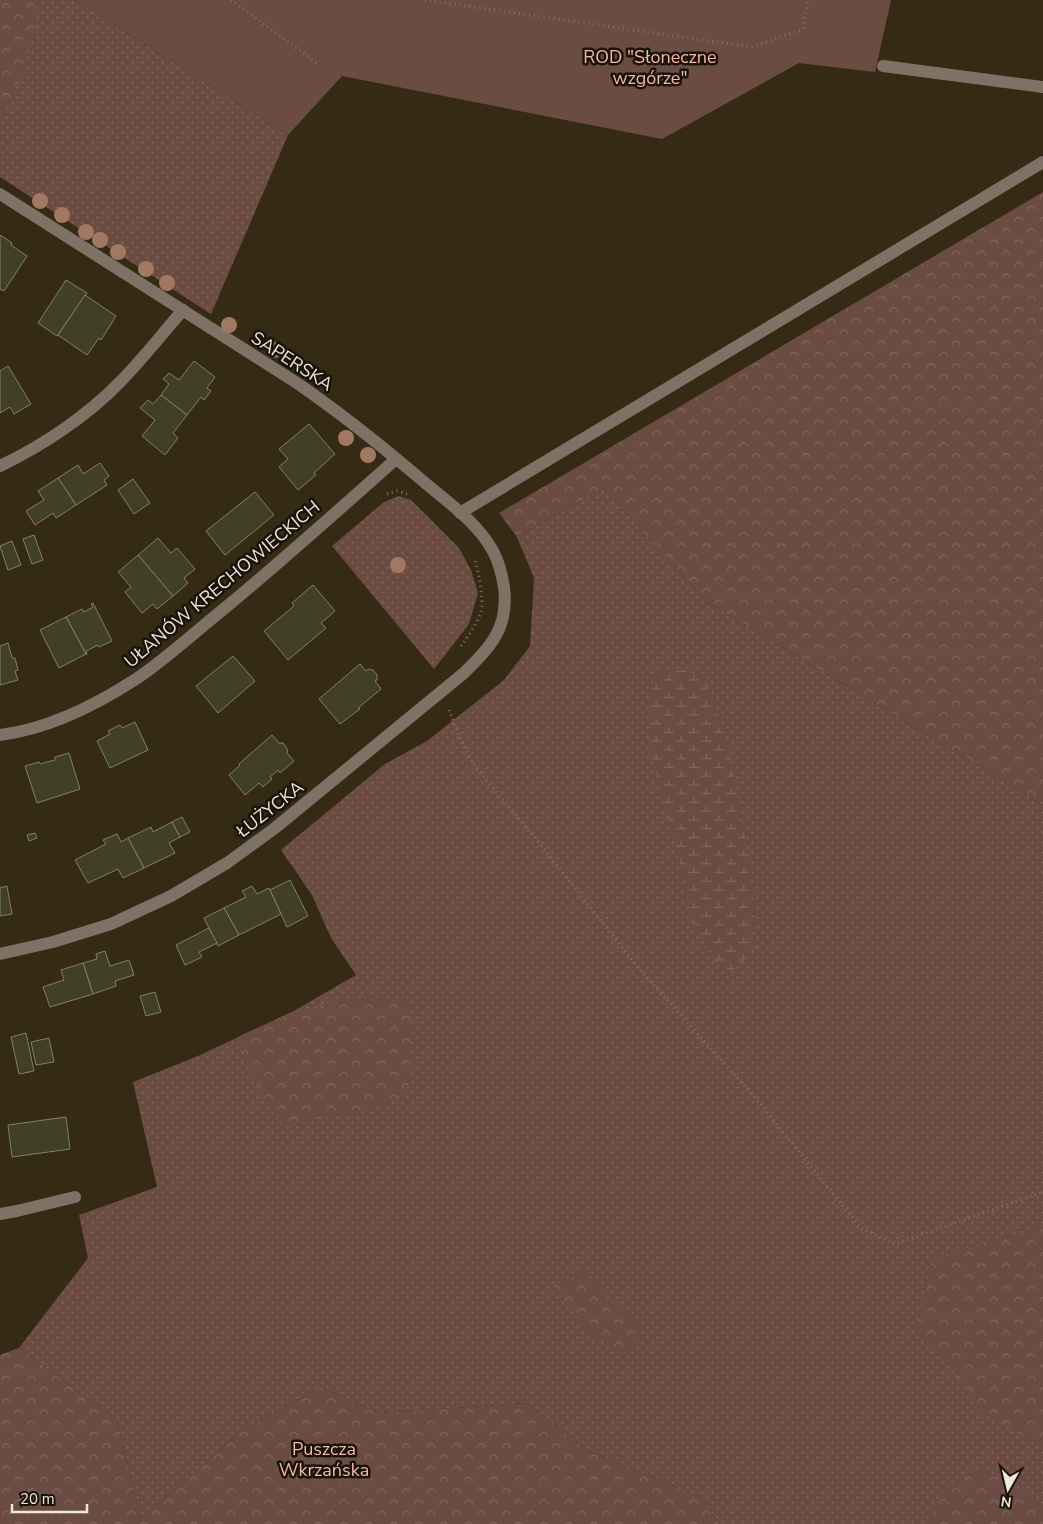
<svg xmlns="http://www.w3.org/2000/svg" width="1043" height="1524" viewBox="0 0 1043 1524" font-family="'Nunito Sans',sans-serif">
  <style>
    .grass { fill: url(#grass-dots) }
    .forest { fill: url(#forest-crowns) }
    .wetland { fill: url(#wetland-marsh) }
    .green { fill: #6b4c42 }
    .building { fill: #414027; stroke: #818166 }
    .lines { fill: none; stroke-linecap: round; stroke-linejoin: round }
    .path { stroke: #7e7461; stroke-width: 3; stroke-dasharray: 1 4; stroke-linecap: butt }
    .minor { stroke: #7f7166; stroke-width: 12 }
    .tree { fill: #a17862 }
    .labels { text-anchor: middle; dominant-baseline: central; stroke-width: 5; stroke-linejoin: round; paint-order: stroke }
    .park-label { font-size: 18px; fill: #fab7a2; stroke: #181309 }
    .street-label { font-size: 18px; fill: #eee7d9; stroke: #181309 }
  </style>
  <defs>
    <pattern id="grass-dots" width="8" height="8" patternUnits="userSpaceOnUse" patternTransform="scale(1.25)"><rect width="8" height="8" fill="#6b4c42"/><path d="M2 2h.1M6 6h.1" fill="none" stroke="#80665d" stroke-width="1.8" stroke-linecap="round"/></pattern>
    <pattern id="forest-crowns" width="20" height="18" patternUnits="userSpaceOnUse" patternTransform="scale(1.25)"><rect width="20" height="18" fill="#6b4c42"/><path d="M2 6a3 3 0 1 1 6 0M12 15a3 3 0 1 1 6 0" fill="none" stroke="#80665d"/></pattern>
    <pattern id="wetland-marsh" width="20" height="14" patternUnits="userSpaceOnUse" patternTransform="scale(1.25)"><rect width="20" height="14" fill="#6b4c42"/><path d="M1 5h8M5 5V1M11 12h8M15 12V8" fill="none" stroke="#80665d"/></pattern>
  </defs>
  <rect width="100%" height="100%" fill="#352a13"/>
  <g class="grass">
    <path d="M 0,0 L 75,0 L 288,135 L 211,314 L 0,177 Z"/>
    <path d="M 603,488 L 706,601 L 1043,805 L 1043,1524 L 720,1524 L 698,1496 L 589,1451 L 527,1403 L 379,1413 L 321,1387 L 241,1431 L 141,1519 L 117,1420 L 19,1348 L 88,1258 L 79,1215 L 157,1187 L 133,1082 L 198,1056 L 292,1012 L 356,975 L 331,938 L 312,895 L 281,850 L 385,764 L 427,741 L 504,680 L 530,646 L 534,578 L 517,537 Z"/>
    <path d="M 399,496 L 411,500 L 459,548 L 471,570 L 478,593 L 469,624 L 434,669 L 332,546 L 384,502 Z"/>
  </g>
  <g class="forest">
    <path d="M 0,0 L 33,0 L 37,18 L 23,73 L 0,123 Z"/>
    <path d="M 1043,192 L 1043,805 L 706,601 L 603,488 L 517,537 L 499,513 Z"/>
    <path d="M 361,995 L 409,1001 L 413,1069 L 406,1092 L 368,1111 L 317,1119 L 285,1127 L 265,1102 L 249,1068 L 240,1036 L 292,1012 Z"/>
    <path d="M 1043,1224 L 1043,1449 L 1016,1431 L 979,1411 L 959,1379 L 915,1328 L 933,1258 Z"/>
    <path d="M 586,1270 L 608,1299 L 643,1327 L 628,1356 L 590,1334 L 554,1286 Z"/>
    <path d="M 19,1348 L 117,1420 L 141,1519 L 241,1431 L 321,1387 L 379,1413 L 527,1403 L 589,1451 L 698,1496 L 720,1524 L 0,1524 L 0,1355 Z"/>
    <path d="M 971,1467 L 1018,1488 L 1043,1509 L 1043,1524 L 932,1524 L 928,1520 L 943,1492 Z"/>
  </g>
  <path class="wetland" d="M 684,670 L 704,678 L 718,714 L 730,754 L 753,881 L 756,949 L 732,971 L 714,962 L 693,921 L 675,844 L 650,750 L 650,701 L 655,673 Z"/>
  <path class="green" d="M 75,0 L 891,0 L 875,72 L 799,63 L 662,139 L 342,76 L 288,135 Z"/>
  <g class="building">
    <path d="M 0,235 L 12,243 L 11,245 L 27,256 L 4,291 L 0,289 Z"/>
    <path d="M 66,280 L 87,293 L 57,336 L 38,323 Z"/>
    <path d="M 85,295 L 116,316 L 101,340 L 99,338 L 87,355 L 58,335 Z"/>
    <path d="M 194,361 L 215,377 L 207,388 L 211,391 L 204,400 L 201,397 L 187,415 L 161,395 L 169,384 L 163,379 L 169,373 L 179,380 Z"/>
    <path d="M 8,366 L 31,404 L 14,414 L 10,407 L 0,413 L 0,371 Z"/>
    <path d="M 161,395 L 187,415 L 173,433 L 178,438 L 165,455 L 142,436 L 155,420 L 140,408 L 148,400 L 153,404 Z"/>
    <path d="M 309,424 L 335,454 L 314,473 L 316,475 L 298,490 L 279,467 L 288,459 L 279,449 Z"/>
    <path d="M 100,463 L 109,476 L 104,480 L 107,485 L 76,505 L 58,478 L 78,465 L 83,474 Z"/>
    <path d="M 58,478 L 76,505 L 56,518 L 53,513 L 35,525 L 26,511 L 44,500 L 38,491 Z"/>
    <path d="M 133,479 L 150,503 L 134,514 L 118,490 Z"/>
    <path d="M 255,492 L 274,515 L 225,555 L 206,531 Z"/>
    <path d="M 34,535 L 43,560 L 32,564 L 23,539 Z"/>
    <path d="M 158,538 L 171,553 L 177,548 L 195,569 L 184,578 L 188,583 L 173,596 L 138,555 Z"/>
    <path d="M 12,541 L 21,565 L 8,570 L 0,546 Z"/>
    <path d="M 138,555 L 173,596 L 157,609 L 153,604 L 142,613 L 125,592 L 131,587 L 118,572 Z"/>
    <path d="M 313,585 L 335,611 L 321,623 L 326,628 L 288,660 L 264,631 L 294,606 L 292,603 Z"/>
    <path d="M 93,603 L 112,641 L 99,647 L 98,645 L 86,651 L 87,654 L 86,654 L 66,617 L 82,609 L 84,612 L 93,607 L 91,604 Z"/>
    <path d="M 66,617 L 86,654 L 59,668 L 40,630 Z"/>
    <path d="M 8,643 L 12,658 L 15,658 L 18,670 L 15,671 L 18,680 L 0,685 L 0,646 Z"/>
    <path d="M 233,656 L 255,681 L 218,713 L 196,686 Z"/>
    <path d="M 360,664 L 366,671 L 368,669 L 373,670 L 377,675 L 377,680 L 375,681 L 381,689 L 358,708 L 360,709 L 340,724 L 319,699 Z"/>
    <path d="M 135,722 L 148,750 L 110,768 L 97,741 L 110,734 L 108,731 L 120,725 L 122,728 Z"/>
    <path d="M 272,735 L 279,743 L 283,743 L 288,750 L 287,753 L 294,761 L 280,773 L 278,770 L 270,777 L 272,779 L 263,787 L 259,783 L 245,795 L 229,775 L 240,765 L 239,764 Z"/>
    <path d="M 69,753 L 80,789 L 37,803 L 25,766 L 39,762 L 40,764 L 55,760 L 55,757 Z"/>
    <path d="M 182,817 L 190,832 L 180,837 L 172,822 Z"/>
    <path d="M 172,822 L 180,837 L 169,843 L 175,853 L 144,868 L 128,838 L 151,827 L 153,832 Z"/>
    <path d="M 35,833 L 37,838 L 29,841 L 27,835 Z"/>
    <path d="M 117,834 L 121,842 L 128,838 L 144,868 L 123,878 L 118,869 L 88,883 L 75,860 L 106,844 L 103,840 Z"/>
    <path d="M 290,880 L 308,916 L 287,927 L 270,890 Z"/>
    <path d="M 7,886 L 12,914 L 0,916 L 0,888 Z"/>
    <path d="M 252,886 L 257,894 L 269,888 L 281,914 L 239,935 L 224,908 L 246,897 L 242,891 Z"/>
    <path d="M 224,908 L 239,935 L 218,946 L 204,918 Z"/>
    <path d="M 209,928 L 217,943 L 199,952 L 202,957 L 185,965 L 176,945 Z"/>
    <path d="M 105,951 L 110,966 L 129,960 L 134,975 L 115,981 L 116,986 L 93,994 L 83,963 L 97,959 L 96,954 Z"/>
    <path d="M 83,963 L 93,994 L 50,1007 L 43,987 L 64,980 L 61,970 Z"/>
    <path d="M 155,992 L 161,1012 L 146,1016 L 140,996 Z"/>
    <path d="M 26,1033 L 34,1071 L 19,1074 L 11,1037 Z"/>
    <path d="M 49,1038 L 54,1062 L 36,1065 L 31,1042 Z"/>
    <path d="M 66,1117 L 70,1149 L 12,1157 L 8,1125 Z"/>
  </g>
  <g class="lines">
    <g class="path">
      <path d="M 231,0 L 318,64"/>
      <path d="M 425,0 L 752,47 L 803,29 L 808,0"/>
      <path d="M 387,494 L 397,491 L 407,494"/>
      <path d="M 461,646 C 468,636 477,624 481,612 C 484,600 479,573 475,561"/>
      <path d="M 449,710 L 461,741 L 476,768 L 531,833 L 641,971 L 752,1094 L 862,1229 L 895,1244 L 1043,1192"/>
    </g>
    <g class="minor">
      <path d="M 883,66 L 1043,87"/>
      <path d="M 0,194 L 297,383 C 339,412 378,443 417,476 C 443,499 476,520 493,551 C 499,562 502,575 504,587 C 509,628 491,646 464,673 L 275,828 L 227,863 L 171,896 L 111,924 L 53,942 L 0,954"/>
      <path d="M 0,466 C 42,446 87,416 119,383 C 142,360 162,334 183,310"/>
      <path d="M 460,513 L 1043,162"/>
      <path d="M 0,735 C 48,729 96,705 136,679 C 166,659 196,631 225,608 C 283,560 340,509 396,459"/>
      <path d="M 0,1214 L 17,1211 L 75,1197"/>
    </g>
  </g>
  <g class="tree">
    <circle cx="40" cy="201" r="8"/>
    <circle cx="62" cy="215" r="8"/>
    <circle cx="86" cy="232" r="8"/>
    <circle cx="100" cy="240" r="8"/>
    <circle cx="118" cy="252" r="8"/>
    <circle cx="146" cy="269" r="8"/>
    <circle cx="167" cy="283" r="8"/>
    <circle cx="229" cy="325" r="8"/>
    <circle cx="274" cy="350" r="8"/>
    <circle cx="346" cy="438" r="8"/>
    <circle cx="368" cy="455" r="8"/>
    <circle cx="398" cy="565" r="8"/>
  </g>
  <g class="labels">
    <g class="park-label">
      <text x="650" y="57">ROD "Słoneczne<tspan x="650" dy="21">wzgórze"</tspan></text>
      <text x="324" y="1449">Puszcza<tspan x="324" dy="21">Wkrzańska</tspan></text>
    </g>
    <g class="street-label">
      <text transform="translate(292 361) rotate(33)">SAPERSKA</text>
      <text transform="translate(222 584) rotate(-40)">UŁANÓW KRECHOWIECKICH</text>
      <text transform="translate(270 809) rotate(-38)">ŁUŻYCKA</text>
    </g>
  </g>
  <g transform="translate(1008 1489) rotate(188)" stroke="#181309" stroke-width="4" paint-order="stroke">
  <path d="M0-4L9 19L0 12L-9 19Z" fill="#eee7d9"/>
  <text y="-8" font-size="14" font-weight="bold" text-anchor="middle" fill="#eee7d9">N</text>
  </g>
  <path d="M12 1504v8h75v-8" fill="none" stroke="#eee7d9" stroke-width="2.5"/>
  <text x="20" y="1504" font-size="15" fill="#eee7d9" stroke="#181309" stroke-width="4" paint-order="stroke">20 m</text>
</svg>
